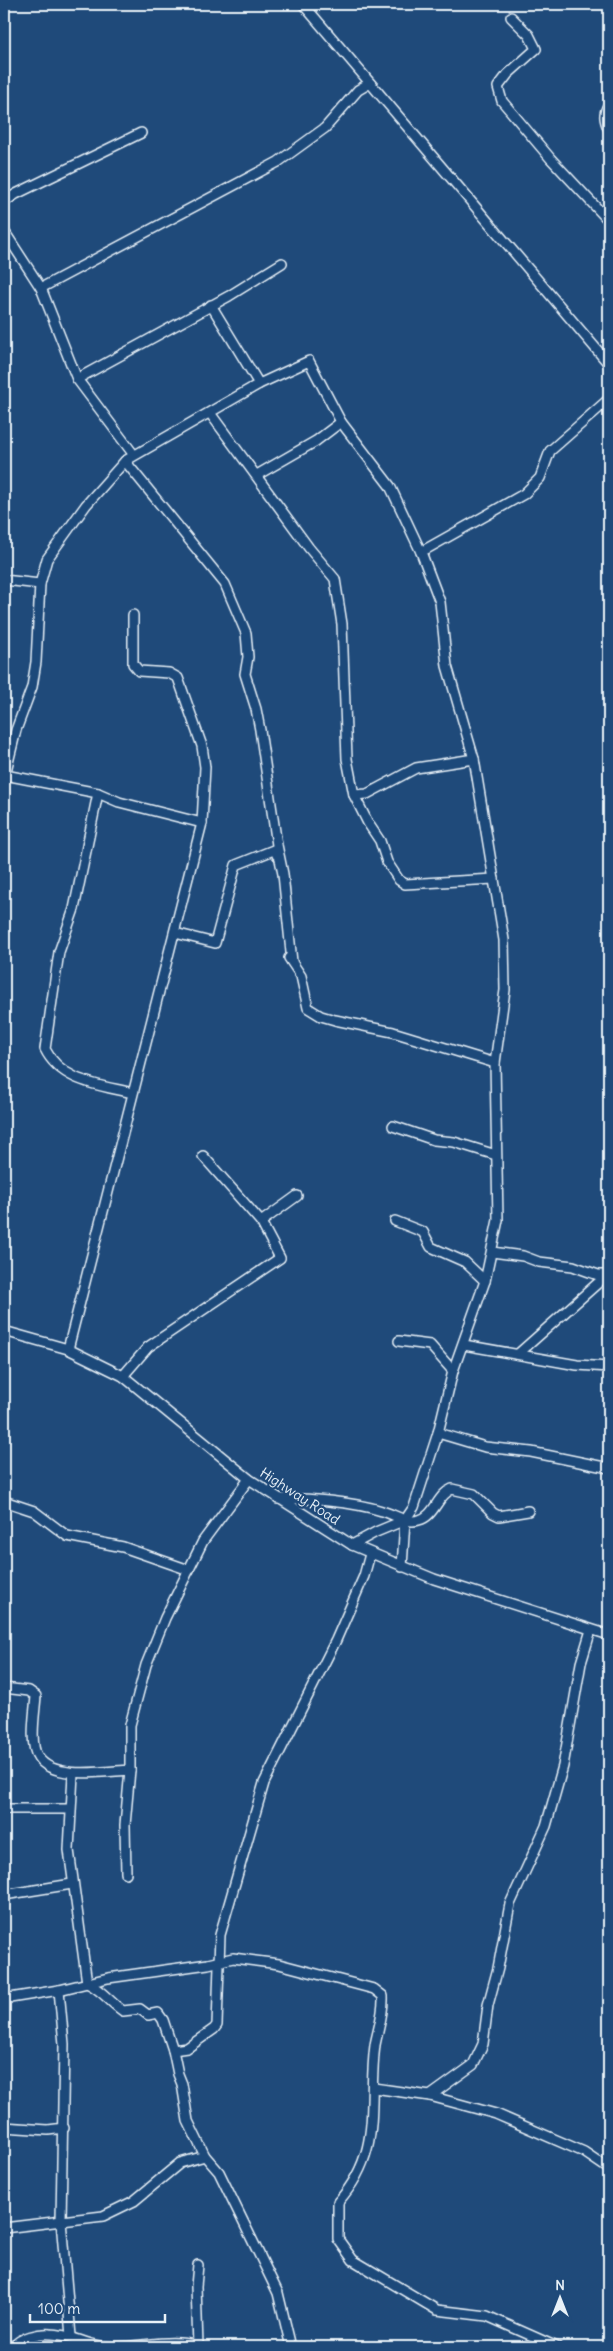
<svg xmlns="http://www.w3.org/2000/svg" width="613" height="2351" viewBox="0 0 613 2351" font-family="Delius,sans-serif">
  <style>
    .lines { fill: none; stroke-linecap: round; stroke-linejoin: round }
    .minor-casing { stroke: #e8f1f8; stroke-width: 12 }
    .minor { stroke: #1f4a7a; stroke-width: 9 }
    .labels { text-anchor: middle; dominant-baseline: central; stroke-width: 4.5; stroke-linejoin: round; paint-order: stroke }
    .street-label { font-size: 14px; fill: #e8f1f8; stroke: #1f4a7a }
  </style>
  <rect width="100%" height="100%" fill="#1f4a7a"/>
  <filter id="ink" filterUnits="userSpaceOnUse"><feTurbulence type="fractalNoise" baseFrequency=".02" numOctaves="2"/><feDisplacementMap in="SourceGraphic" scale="10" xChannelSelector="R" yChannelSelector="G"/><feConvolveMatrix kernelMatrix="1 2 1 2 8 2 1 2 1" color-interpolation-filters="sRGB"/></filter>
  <g filter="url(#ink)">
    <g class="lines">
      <g class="minor-casing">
        <g id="minor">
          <path d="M 303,4 L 609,364"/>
          <path d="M 511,17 L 529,35 L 536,49 L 508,74 L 498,87 L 502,101 L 551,159 L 609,221"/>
          <path d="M 609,104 C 603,113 604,120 609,130"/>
          <path d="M 4,202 L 16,194 L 141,133"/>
          <path d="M 4,231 L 41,288 L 77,379 L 134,455"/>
          <path d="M 41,288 L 278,162 L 325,128 L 358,90 L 370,83"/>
          <path d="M 211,305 L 259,384"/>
          <path d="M 77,379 L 229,296 L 282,263"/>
          <path d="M 210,413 L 309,548 L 335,579 L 342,624 L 347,759 L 354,795 L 368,823 L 380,841 L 387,862 L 399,880 L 405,884 L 494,879"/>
          <path d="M 125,461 L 225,584 L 246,633 L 248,657 L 245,674 L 256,709 L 260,730 L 277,845 L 283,874 L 292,962"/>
          <path d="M 257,475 L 316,441 L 341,422"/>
          <path d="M 421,552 L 524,494 L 540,478 L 550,451 L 609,399"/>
          <path d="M 4,580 L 40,584"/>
          <path d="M 5,775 L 98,793 L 119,802 L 202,823"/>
          <path d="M 4,779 L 16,730 L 32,687 L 36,662 L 40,584 L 47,559 L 86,505 L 125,461 L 259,384 L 309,361 L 341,422 L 390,486 L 421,552 L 440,602 L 447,666 L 474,759 L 504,940 L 505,990 L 495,1063 L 498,1220 L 485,1281 L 453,1371 L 438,1433 L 414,1507 L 405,1520 L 402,1567"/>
          <path d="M 98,793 L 74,909 L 59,952 L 45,1049 C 61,1082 100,1085 132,1093"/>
          <path d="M 354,795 L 367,794 L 416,768 L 474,759"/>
          <path d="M 175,933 L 215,943 L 236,865 L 276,849 L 277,855"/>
          <path d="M 289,958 L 301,976 L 308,1008 L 321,1016 L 335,1020 L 393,1032 L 495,1063"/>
          <path d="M 393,1126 L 434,1140 L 454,1142 L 496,1155"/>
          <path d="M 395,1221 L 423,1232 L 431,1247 L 465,1262 L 485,1281"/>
          <path d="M 261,1222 L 297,1196"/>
          <path d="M 492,1252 L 523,1256 L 539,1262 L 573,1266 L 598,1275 L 607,1275 L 518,1354"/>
          <path d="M 4,1331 L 68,1349 L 123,1376 L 249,1479 L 352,1545 L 434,1579 L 609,1635"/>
          <path d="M 399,1341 L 430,1345 L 453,1371"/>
          <path d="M 464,1345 L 577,1365 L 609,1367"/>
          <path d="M 68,1349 L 202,823 L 205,767 L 202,746 L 178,678 L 169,673 L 139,671 L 133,664 L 133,615"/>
          <path d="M 123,1376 L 148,1347 L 280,1258 L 261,1222 L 203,1156"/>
          <path d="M 438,1433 L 485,1447 L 531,1452 L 609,1468"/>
          <path d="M 278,1499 C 307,1498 355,1502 382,1511 C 394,1514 406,1524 419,1520 C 435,1516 437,1495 452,1489 L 474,1494 L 493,1513 L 499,1516 L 528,1511"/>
          <path d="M 4,1501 L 34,1511 L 67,1536 L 123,1547 L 189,1570"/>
          <path d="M 352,1545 L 376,1532 L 405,1520"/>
          <path d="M 4,1688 L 29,1691 L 36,1696 C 35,1711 29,1745 38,1757 C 53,1781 107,1771 130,1770"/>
          <path d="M 73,1774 L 69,1850 L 87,1983 C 105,1992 108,2001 123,2011 L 140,2009 L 148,2015 L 158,2013 L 163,2020 L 173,2050 L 187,2048 L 214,2029 L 217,2025 L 220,1935 L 264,1783 L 336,1640 L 364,1576 L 370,1554"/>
          <path d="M 4,1809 L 70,1809"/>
          <path d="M 126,1873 L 125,1825 L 130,1770 L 130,1725 L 146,1665 L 165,1618 L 203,1541 L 249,1479"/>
          <path d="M 4,1895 L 72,1884"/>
          <path d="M 59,1990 L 64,2044 L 61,2221 L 71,2336"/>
          <path d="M 4,1999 L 59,1990 L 108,1978 L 208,1964 L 233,1958 L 279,1964 L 374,1989 L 383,1996 C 384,2013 378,2029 375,2045 C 367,2106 384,2150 338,2202 L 338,2239 L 353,2260 L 437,2310 L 487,2316 L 557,2347"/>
          <path d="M 173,2050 L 178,2074 L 182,2084 L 188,2121 L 205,2156 L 219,2172 L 278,2293 L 291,2347"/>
          <path d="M 374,2088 L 430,2096 L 496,2114 L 584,2152 L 609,2169"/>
          <path d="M 430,2096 L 473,2065 L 483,2044 L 488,2005 L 498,1968 L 510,1904 L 546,1826 L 563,1766 L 581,1663 L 591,1630"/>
          <path d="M 4,2127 L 48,2130 L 64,2128"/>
          <path d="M 4,2228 L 103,2216 L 134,2201 L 180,2163 L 205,2156"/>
          <path d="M 198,2265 L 196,2286 L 198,2346"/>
          <path d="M 13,2347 C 20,2337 39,2333 51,2334 C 69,2334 83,2343 100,2346 C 132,2351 168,2336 200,2347"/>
        </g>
      </g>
      <use href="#minor" class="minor"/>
    </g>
  </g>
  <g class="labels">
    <g class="street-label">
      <text transform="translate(300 1496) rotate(33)">Highway Road</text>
    </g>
  </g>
  <rect width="613" height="2351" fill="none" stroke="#1f4a7a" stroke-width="20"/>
  <rect x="10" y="10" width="593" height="2331" fill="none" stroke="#e8f1f8" stroke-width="2" filter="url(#ink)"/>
  <g transform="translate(560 2298)" stroke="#1f4a7a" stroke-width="4" paint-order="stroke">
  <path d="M0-4L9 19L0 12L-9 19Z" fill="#e8f1f8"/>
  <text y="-8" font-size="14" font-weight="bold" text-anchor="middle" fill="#e8f1f8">N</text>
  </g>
  <path d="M30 2314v8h135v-8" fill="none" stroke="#e8f1f8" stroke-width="2.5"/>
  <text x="38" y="2314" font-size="15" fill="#e8f1f8" stroke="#1f4a7a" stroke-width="4" paint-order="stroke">100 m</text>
</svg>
